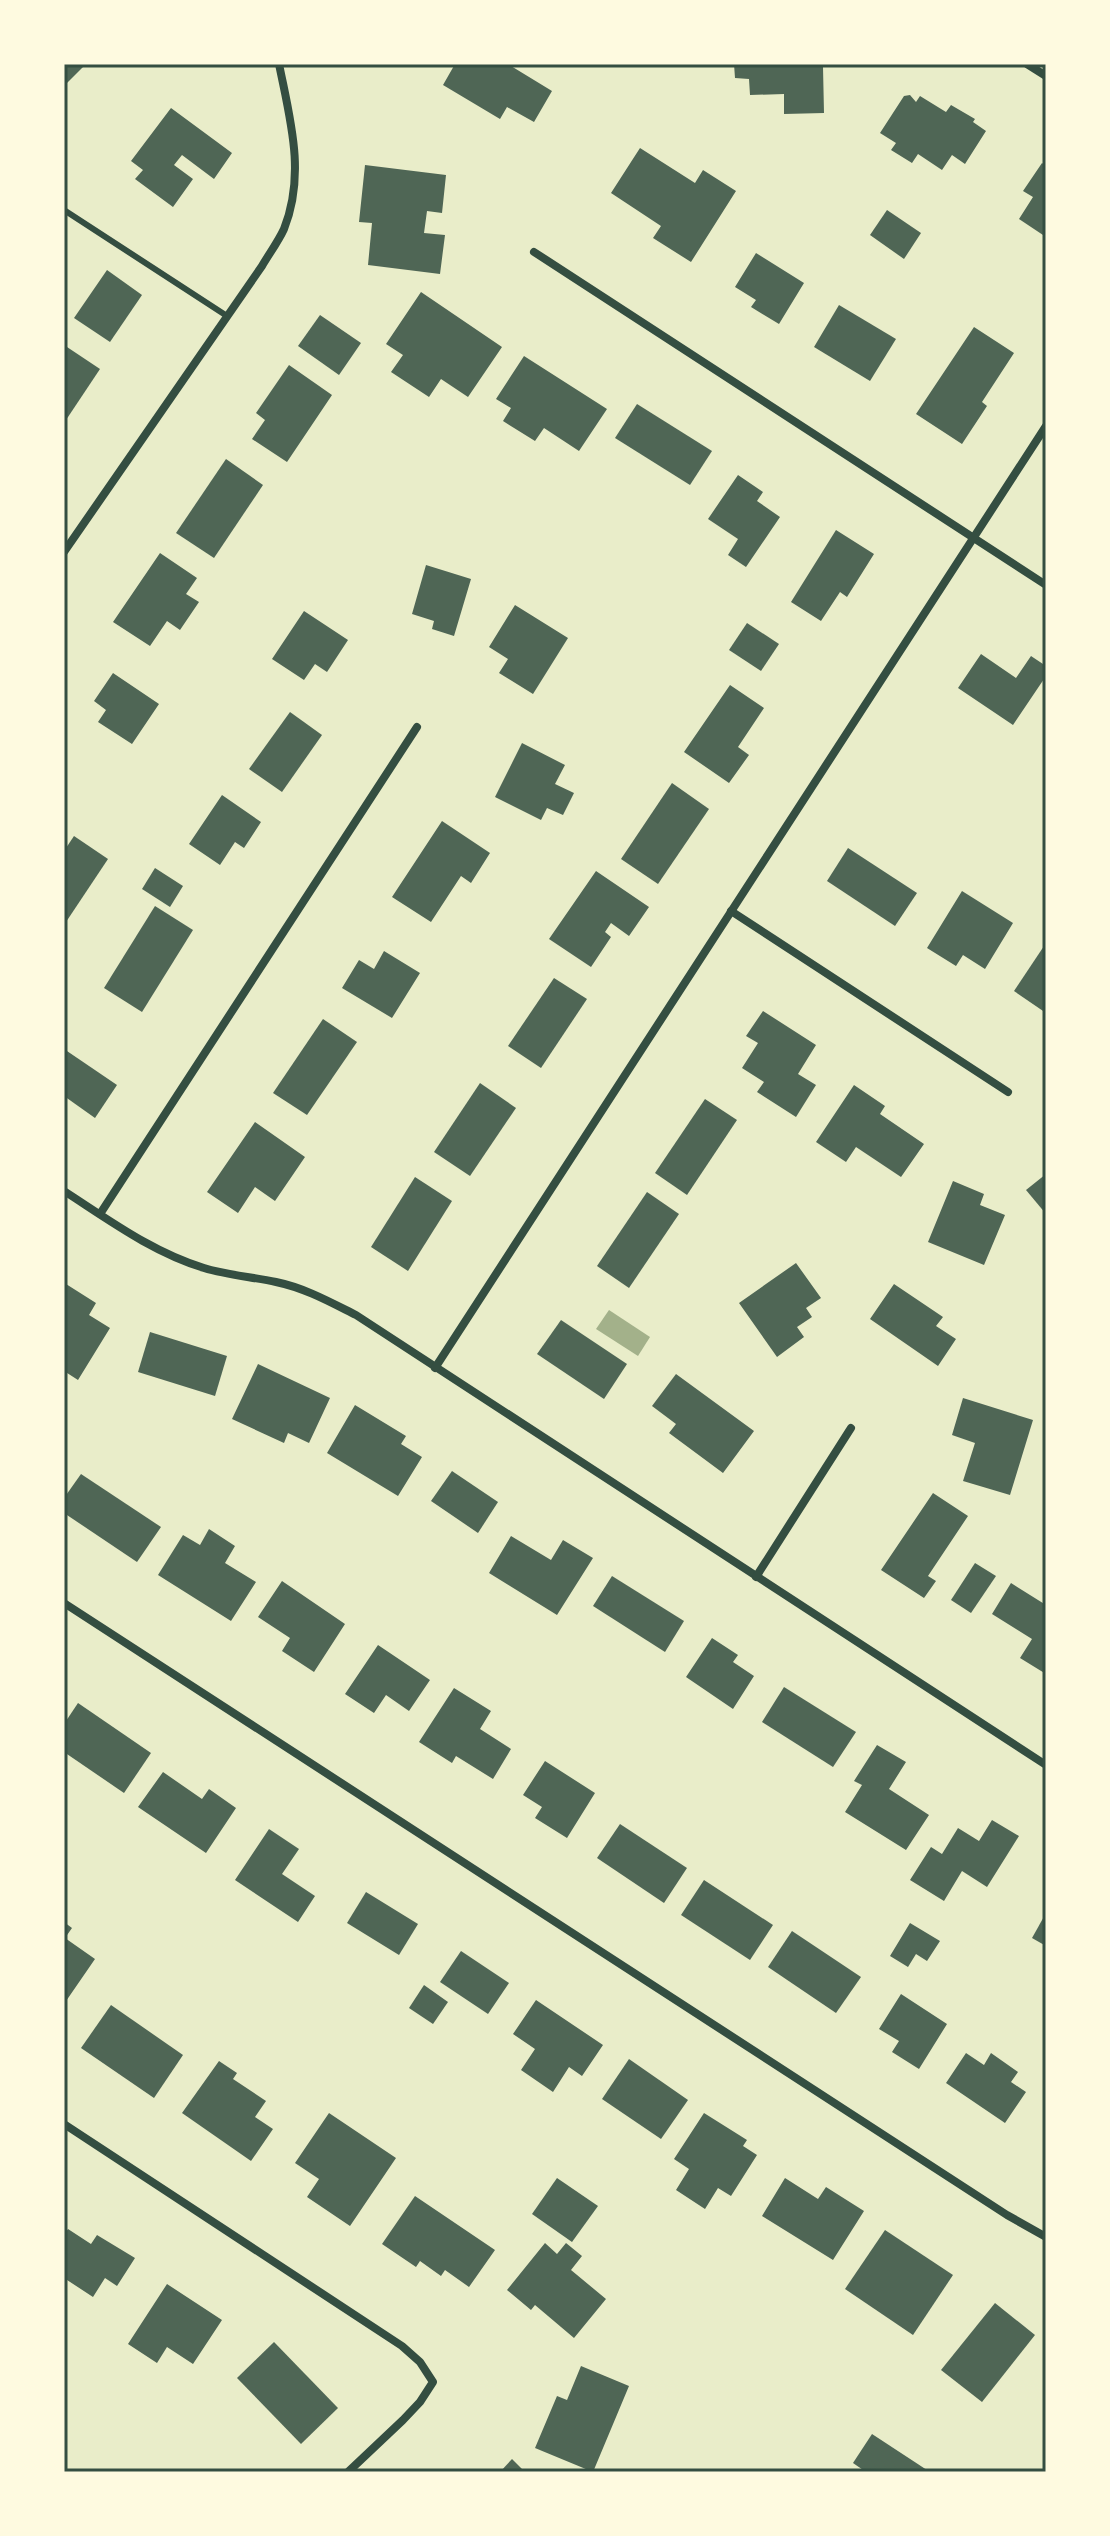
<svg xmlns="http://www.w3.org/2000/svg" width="1110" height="2536" viewBox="0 0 1110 2536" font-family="'Varela Round',sans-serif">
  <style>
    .water { fill: #a3b18a }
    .building { fill: #4f6655 }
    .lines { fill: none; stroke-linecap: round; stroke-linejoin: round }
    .service { stroke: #344e41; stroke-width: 6 }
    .minor { stroke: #344e41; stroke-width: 8 }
    .neatline { fill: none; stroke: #344e41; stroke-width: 3 }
  </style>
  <rect width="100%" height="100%" fill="#e9edc9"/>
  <path class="water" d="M 609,1310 L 650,1337 L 638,1356 L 596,1329 Z"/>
  <g class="building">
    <path d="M 64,64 L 86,64 L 64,86 Z"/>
    <path d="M 455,64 L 512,64 L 511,66 L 552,91 L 534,122 L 507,107 L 500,119 L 443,85 Z"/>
    <path d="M 734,64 L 805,64 L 805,67 L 823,67 L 824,113 L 784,114 L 784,94 L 750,95 L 749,79 L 735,78 Z"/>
    <path d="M 910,95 L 916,102 L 920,96 L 946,112 L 951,105 L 975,119 L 973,122 L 986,131 L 965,164 L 952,155 L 942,170 L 918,154 L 912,163 L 891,150 L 896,143 L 880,133 L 904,96 Z"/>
    <path d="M 171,108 L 232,153 L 214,179 L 182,155 L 174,165 L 193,179 L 173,207 L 135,179 L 143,170 L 131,161 Z"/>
    <path d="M 640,148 L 695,183 L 703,170 L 736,191 L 691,262 L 653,238 L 661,226 L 611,193 Z"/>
    <path d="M 1042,163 L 1046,166 L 1046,237 L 1019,219 L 1033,197 L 1023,191 Z"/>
    <path d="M 365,165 L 446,175 L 442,213 L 427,211 L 424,233 L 445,235 L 440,274 L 368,265 L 372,223 L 359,222 Z"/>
    <path d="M 887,210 L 921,233 L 904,259 L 870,235 Z"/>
    <path d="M 756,253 L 804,283 L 779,324 L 751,307 L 756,300 L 735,287 Z"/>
    <path d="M 107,270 L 142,295 L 110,342 L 74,318 Z"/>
    <path d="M 421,292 L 502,347 L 468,397 L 441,379 L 429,397 L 391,372 L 403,355 L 386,344 Z"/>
    <path d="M 839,305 L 896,339 L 870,381 L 814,347 Z"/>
    <path d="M 320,315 L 361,343 L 339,375 L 298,346 Z"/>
    <path d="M 974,327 L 1014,353 L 982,402 L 987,406 L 962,444 L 916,414 Z"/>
    <path d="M 64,345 L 100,369 L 64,423 Z"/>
    <path d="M 524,356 L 607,409 L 579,451 L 544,428 L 535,441 L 503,421 L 511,408 L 496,399 Z"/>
    <path d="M 289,365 L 332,395 L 287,462 L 252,439 L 265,420 L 256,413 Z"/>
    <path d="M 637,404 L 712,451 L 690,485 L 615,438 Z"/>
    <path d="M 226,459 L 263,485 L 214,558 L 176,533 Z"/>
    <path d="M 738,475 L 763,492 L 757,501 L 780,517 L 746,567 L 728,555 L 738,539 L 708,519 Z"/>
    <path d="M 836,530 L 874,554 L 847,597 L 840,592 L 821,621 L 791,602 Z"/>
    <path d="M 160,553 L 197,578 L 186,594 L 199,602 L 180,630 L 167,621 L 150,646 L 113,622 Z"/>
    <path d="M 426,565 L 471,579 L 454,636 L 432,629 L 434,621 L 412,614 Z"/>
    <path d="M 515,605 L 568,638 L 533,694 L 499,673 L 508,659 L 489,647 Z"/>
    <path d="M 304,611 L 348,640 L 327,672 L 315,664 L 304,680 L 272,659 Z"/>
    <path d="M 747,623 L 779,644 L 761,671 L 729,650 Z"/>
    <path d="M 981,654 L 1016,678 L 1031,656 L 1046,666 L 1046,676 L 1013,725 L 958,688 Z"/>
    <path d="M 113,673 L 159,704 L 132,744 L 98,722 L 106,710 L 94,701 Z"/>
    <path d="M 730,685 L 764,708 L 738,747 L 749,755 L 729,783 L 684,752 Z"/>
    <path d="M 290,712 L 322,735 L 282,792 L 249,769 Z"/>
    <path d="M 522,743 L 565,765 L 555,784 L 574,793 L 563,815 L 547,808 L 541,820 L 495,797 Z"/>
    <path d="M 672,783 L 709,809 L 658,884 L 621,859 Z"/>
    <path d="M 222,795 L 261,822 L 244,848 L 235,842 L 220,865 L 189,844 Z"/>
    <path d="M 442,821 L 490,853 L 471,883 L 461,876 L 431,922 L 392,897 Z"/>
    <path d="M 74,836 L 108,859 L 64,925 L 64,851 Z"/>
    <path d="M 848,848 L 917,893 L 895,926 L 827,881 Z"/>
    <path d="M 155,868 L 183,886 L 170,907 L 142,889 Z"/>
    <path d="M 596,871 L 649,907 L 629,936 L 611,923 L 605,932 L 611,937 L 591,967 L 549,939 Z"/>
    <path d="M 962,891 L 1013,923 L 985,969 L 963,955 L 956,966 L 927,948 Z"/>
    <path d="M 155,906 L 193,930 L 142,1012 L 104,988 Z"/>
    <path d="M 1046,943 L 1046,1013 L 1014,991 Z"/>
    <path d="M 384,951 L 420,973 L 392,1018 L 342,988 L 359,960 L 374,969 Z"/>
    <path d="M 554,978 L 587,999 L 541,1068 L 508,1046 Z"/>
    <path d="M 763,1011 L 816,1045 L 798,1074 L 816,1085 L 796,1117 L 757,1092 L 764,1082 L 742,1068 L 758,1043 L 746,1036 Z"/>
    <path d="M 323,1019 L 357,1042 L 307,1115 L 273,1093 Z"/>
    <path d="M 64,1049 L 117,1085 L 95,1118 L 64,1096 Z"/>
    <path d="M 480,1083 L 516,1108 L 470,1176 L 434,1152 Z"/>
    <path d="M 854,1085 L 885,1106 L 880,1114 L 924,1144 L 901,1177 L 856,1147 L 846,1162 L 816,1142 Z"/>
    <path d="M 705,1099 L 737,1120 L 687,1195 L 655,1173 Z"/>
    <path d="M 255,1122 L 305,1157 L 275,1201 L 255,1187 L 238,1213 L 207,1192 Z"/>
    <path d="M 1046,1174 L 1046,1214 L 1026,1190 Z"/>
    <path d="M 415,1177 L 452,1201 L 408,1271 L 371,1247 Z"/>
    <path d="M 953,1181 L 984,1194 L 980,1205 L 1005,1215 L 984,1265 L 928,1242 Z"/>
    <path d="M 647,1192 L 679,1214 L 629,1288 L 597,1266 Z"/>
    <path d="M 796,1263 L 821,1298 L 806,1308 L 812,1317 L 797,1327 L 804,1337 L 777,1357 L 739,1303 Z"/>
    <path d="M 66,1284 L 96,1303 L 89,1315 L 110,1328 L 78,1380 L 64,1371 Z"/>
    <path d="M 894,1284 L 943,1317 L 936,1326 L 956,1339 L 938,1366 L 870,1319 Z"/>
    <path d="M 561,1320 L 627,1364 L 604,1399 L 537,1354 Z"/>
    <path d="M 150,1332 L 227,1356 L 215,1396 L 138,1372 Z"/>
    <path d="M 258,1364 L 330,1398 L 309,1443 L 288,1433 L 284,1443 L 232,1419 Z"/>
    <path d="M 676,1374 L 754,1431 L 723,1473 L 669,1433 L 676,1424 L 652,1406 Z"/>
    <path d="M 963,1398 L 1033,1420 L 1010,1495 L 963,1481 L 975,1443 L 952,1435 Z"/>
    <path d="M 355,1405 L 406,1436 L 401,1444 L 422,1457 L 398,1496 L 327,1453 Z"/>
    <path d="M 452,1471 L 498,1502 L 478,1533 L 431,1501 Z"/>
    <path d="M 81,1474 L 161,1527 L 137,1562 L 64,1513 L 64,1498 Z"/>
    <path d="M 933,1493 L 968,1516 L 928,1576 L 936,1581 L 924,1598 L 881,1570 Z"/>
    <path d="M 209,1529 L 235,1546 L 225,1563 L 256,1582 L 231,1621 L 158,1575 L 183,1535 L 200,1545 Z"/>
    <path d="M 511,1536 L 551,1560 L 563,1540 L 593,1558 L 557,1615 L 489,1573 Z"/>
    <path d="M 975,1563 L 996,1576 L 971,1613 L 951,1600 Z"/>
    <path d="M 612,1576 L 684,1621 L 665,1652 L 593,1606 Z"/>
    <path d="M 282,1581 L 345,1624 L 314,1672 L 282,1651 L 290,1638 L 258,1617 Z"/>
    <path d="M 1011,1583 L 1046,1605 L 1046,1674 L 1020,1658 L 1032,1639 L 992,1614 Z"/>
    <path d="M 712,1638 L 738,1655 L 733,1662 L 754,1676 L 733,1709 L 686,1677 Z"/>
    <path d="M 378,1645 L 430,1680 L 409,1711 L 386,1695 L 374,1713 L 345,1694 Z"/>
    <path d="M 784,1687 L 856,1732 L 833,1767 L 762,1722 Z"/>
    <path d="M 454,1688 L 491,1711 L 480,1729 L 511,1749 L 493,1779 L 456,1756 L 452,1763 L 419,1742 Z"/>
    <path d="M 78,1703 L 151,1753 L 124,1793 L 64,1752 L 64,1724 Z"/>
    <path d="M 877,1745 L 906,1762 L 889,1789 L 929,1815 L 906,1850 L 845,1812 L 862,1785 L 854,1781 Z"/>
    <path d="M 545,1761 L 595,1793 L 567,1838 L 535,1818 L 542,1807 L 523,1795 Z"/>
    <path d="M 163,1772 L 202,1799 L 209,1789 L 236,1808 L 206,1853 L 138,1807 Z"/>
    <path d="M 992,1820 L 1019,1836 L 987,1887 L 962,1871 L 944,1901 L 910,1880 L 931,1847 L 942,1854 L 958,1828 L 979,1841 Z"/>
    <path d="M 620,1824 L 687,1868 L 664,1903 L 597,1858 Z"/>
    <path d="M 269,1829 L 299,1849 L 282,1874 L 315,1896 L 298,1922 L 235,1880 Z"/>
    <path d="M 704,1880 L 773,1925 L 750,1960 L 681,1915 Z"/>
    <path d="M 366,1892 L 418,1924 L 399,1955 L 347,1923 Z"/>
    <path d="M 1046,1913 L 1046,1946 L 1032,1938 Z"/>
    <path d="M 64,1922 L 72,1928 L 65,1938 L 95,1959 L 64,2004 Z"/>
    <path d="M 910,1923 L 940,1941 L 927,1961 L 916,1954 L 908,1967 L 890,1956 Z"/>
    <path d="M 792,1931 L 861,1977 L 836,2013 L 768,1967 Z"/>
    <path d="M 461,1951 L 509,1983 L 488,2014 L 440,1982 Z"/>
    <path d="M 424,1985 L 448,2002 L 433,2024 L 409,2008 Z"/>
    <path d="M 901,1994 L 947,2024 L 919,2069 L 892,2052 L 899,2041 L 879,2029 Z"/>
    <path d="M 536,2000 L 603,2045 L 582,2076 L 569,2067 L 553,2092 L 521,2070 L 535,2049 L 513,2034 Z"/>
    <path d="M 111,2005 L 183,2055 L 154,2098 L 81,2048 Z"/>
    <path d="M 966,2053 L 984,2065 L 991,2053 L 1018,2072 L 1011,2082 L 1026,2092 L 1005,2123 L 946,2083 Z"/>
    <path d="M 629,2059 L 688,2100 L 661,2139 L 602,2099 Z"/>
    <path d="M 219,2061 L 237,2073 L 233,2079 L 266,2101 L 255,2117 L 273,2129 L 251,2161 L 182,2113 Z"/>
    <path d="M 329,2113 L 396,2158 L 350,2226 L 307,2197 L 319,2179 L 295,2163 Z"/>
    <path d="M 704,2113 L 747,2140 L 743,2146 L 757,2155 L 731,2196 L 718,2188 L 705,2209 L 676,2190 L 689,2169 L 674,2159 Z"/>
    <path d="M 557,2178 L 598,2206 L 572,2242 L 532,2214 Z"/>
    <path d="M 785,2178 L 818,2199 L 826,2187 L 864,2211 L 833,2260 L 762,2216 Z"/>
    <path d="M 415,2196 L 495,2250 L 469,2287 L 445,2270 L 441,2276 L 420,2261 L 416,2267 L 382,2244 Z"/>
    <path d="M 68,2229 L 91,2244 L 97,2235 L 135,2258 L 117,2286 L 105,2278 L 93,2297 L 64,2278 L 64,2235 Z"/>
    <path d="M 885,2230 L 953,2275 L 913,2335 L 845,2289 Z"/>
    <path d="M 545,2243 L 557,2254 L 566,2243 L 582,2256 L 571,2270 L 606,2299 L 574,2338 L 535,2305 L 531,2310 L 507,2290 Z"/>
    <path d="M 167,2284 L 222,2320 L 193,2364 L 167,2347 L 157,2363 L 128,2344 Z"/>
    <path d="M 995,2303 L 1035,2335 L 982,2402 L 941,2370 Z"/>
    <path d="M 274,2342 L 338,2408 L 301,2444 L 237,2378 Z"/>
    <path d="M 581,2366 L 629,2386 L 593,2472 L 535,2448 L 557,2396 L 567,2400 Z"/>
    <path d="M 872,2434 L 930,2472 L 866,2472 L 853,2463 Z"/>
    <path d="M 512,2459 L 525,2472 L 500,2472 Z"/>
  </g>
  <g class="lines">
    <path class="service" d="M 64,210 L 227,316"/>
    <g class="minor">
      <path d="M 1027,64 L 1046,76"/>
      <path d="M 534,252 L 1046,585"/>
      <path d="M 64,552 L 262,266 C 269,254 278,242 284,229 C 306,174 290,119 279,64"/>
      <path d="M 731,911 L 1008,1092"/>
      <path d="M 64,1191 C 109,1220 152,1252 204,1268 C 227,1275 252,1277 276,1282 C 305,1288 330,1302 356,1315 L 1046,1765"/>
      <path d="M 100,1214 L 417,727"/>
      <path d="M 435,1368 L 1046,426"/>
      <path d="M 756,1577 L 851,1428"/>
      <path d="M 64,1603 L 1007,2215 L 1046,2237"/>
      <path d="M 64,2124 L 402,2346 L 420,2362 L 433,2382 L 420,2402 L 403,2420 L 348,2472"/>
    </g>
  </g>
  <rect width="1110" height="2536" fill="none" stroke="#fefae0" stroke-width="132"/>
  <rect x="66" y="66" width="978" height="2404" class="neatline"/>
</svg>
